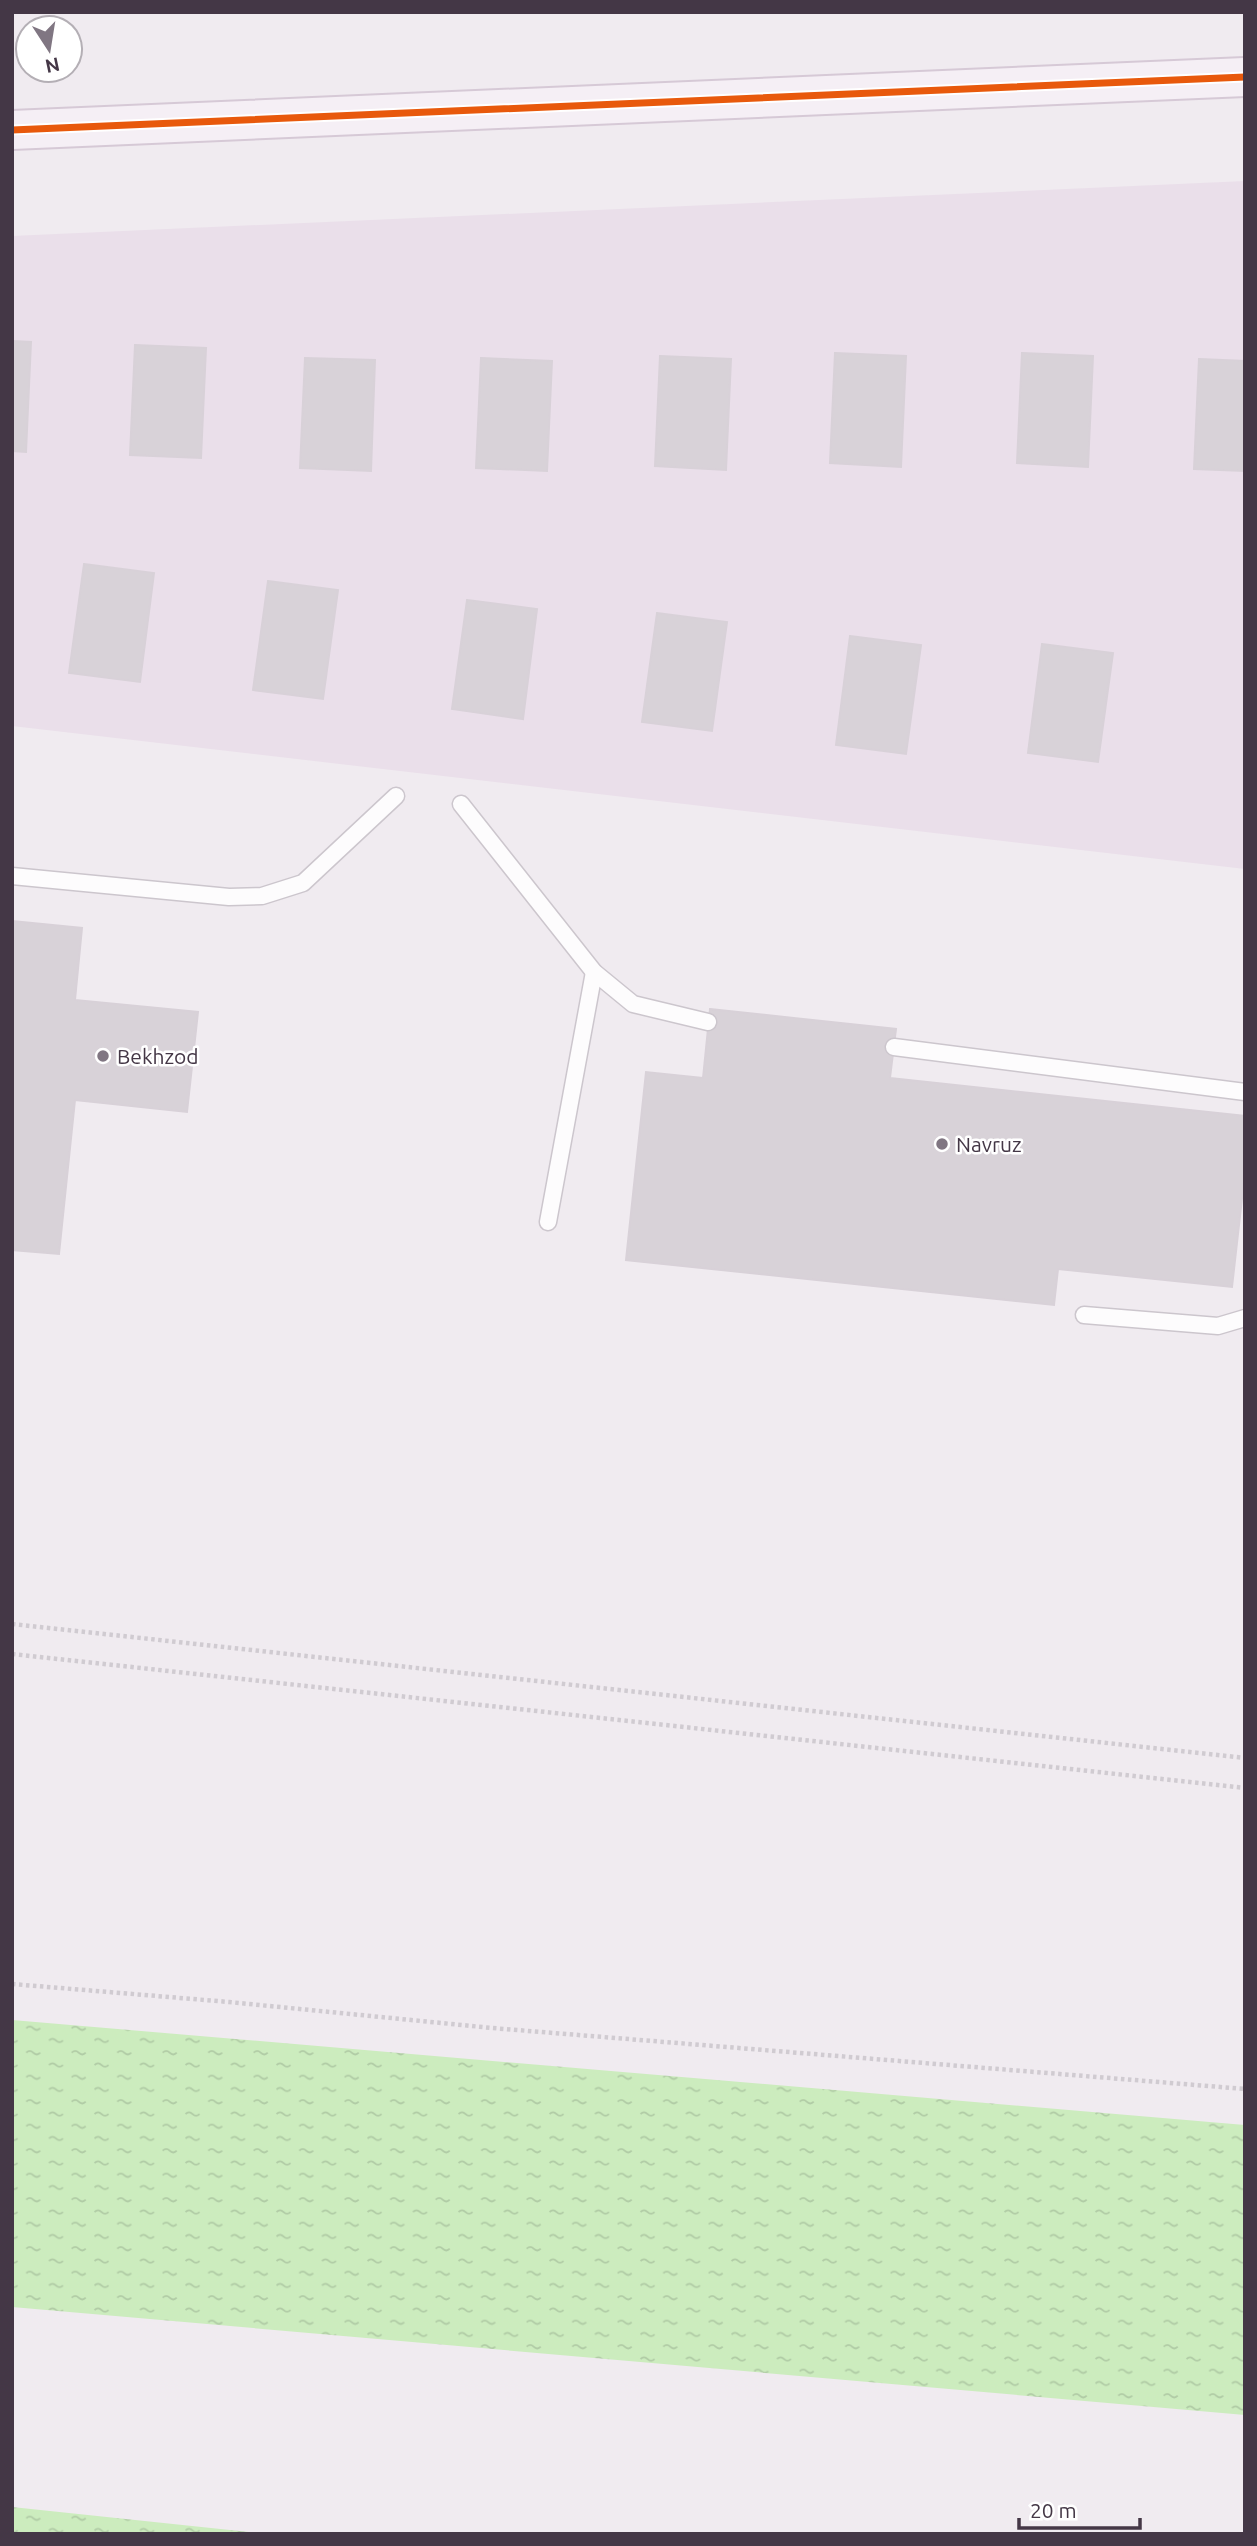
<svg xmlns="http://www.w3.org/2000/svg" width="1257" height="2546" viewBox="0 0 1257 2546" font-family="Ubuntu,sans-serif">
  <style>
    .residential { fill: #eadfea }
    .water { fill: url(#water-ripples) }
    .building { fill: #d8d2d8; stroke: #d8d1d8; stroke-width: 2 }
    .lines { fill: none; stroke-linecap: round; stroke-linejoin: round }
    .lane-casing { stroke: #ccc6cd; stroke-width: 19 }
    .secondary-casing { stroke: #d6c9d6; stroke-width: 42 }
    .path { stroke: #d0cbd1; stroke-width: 4.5; stroke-dasharray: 3.5 3.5; stroke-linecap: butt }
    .lane { stroke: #fdfcfd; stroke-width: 16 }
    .secondary { stroke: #f5eff5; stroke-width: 38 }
    .cycleway-casing { stroke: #fff; stroke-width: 11 }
    .cycleway { stroke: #e8590c; stroke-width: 7 }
    .poi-dot { fill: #807682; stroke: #fff; stroke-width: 2.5 }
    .labels { text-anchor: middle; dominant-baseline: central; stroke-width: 5; stroke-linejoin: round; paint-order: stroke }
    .poi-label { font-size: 21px; fill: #443746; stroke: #fff; text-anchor: start }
  </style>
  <defs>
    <pattern id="water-ripples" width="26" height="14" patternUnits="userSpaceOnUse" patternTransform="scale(1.75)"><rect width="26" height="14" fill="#ccecbe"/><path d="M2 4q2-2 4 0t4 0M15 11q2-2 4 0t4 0" fill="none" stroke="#b0cba5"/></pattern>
  </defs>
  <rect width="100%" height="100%" fill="#f0ebf0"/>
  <path class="residential" d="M 1245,181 L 1245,869 L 12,726 L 12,236 Z"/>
  <g class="water">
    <path d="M 12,2020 L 1245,2125 L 1245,2415 L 12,2307 Z"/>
    <path d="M 12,2507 L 267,2534 L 12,2534 Z"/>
  </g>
  <g class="building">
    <path d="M 12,341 L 31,342 L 26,452 L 12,451 Z"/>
    <path d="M 135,345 L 206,348 L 201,458 L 130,455 Z"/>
    <path d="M 835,353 L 906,356 L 901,467 L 830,463 Z"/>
    <path d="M 1022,353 L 1093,356 L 1088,467 L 1017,463 Z"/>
    <path d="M 660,356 L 731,359 L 726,470 L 655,466 Z"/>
    <path d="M 305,358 L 375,360 L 371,471 L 300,468 Z"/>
    <path d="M 481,358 L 552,361 L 547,471 L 476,468 Z"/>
    <path d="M 1199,359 L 1245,361 L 1245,471 L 1194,469 Z"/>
    <path d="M 84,564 L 154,573 L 140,682 L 69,673 Z"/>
    <path d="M 268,581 L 338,590 L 323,699 L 253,690 Z"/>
    <path d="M 467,600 L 537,609 L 523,719 L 452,709 Z"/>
    <path d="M 657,613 L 727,622 L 712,731 L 642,722 Z"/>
    <path d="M 850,636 L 921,645 L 906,754 L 836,745 Z"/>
    <path d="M 1042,644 L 1113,653 L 1098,762 L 1028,753 Z"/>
    <path d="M 12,921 L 82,928 L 75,1000 L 198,1012 L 187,1112 L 75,1100 L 59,1254 L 12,1250 Z"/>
    <path d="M 710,1009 L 896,1029 L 890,1078 L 1245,1116 L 1245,1172 L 1232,1287 L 1058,1269 L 1054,1305 L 626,1260 L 646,1072 L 703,1078 Z"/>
  </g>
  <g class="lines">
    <g class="lane-casing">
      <g id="lane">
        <path d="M 461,804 L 594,972 L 633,1004 L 708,1022"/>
        <path d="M 12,876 L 229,897 L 262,896 L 303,883 L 396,796"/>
        <path d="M 894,1047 L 1245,1092"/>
        <path d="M 548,1222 L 594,972"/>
        <path d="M 1084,1315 L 1218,1326 L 1245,1318"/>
      </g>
    </g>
    <g class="secondary-casing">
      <path id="secondary" d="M 12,130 L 1245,77"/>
    </g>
    <g class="path">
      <path d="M 12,1624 L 1245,1758"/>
      <path d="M 12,1654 L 1245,1788"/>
      <path d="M 12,1984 L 229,2002 L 492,2028 L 1245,2089"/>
    </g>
    <use href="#lane" class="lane"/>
    <use href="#secondary" class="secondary"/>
    <g class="cycleway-casing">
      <path id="cycleway" d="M 12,130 L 1245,77"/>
    </g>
    <use href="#cycleway" class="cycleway"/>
  </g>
  <g class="poi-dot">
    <circle cx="103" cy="1056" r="7"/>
    <circle cx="942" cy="1144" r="7"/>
  </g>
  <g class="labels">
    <g class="poi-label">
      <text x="117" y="1056">Bekhzod</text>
      <text x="956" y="1144">Navruz</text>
    </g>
  </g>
  <rect width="1257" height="2546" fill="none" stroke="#443746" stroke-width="28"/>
  <g transform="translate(49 49) rotate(168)"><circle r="33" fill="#ffffff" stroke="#b4afb5" stroke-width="2"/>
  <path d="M0-5L12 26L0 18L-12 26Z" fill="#807682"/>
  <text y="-10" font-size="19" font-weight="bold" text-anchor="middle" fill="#443746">N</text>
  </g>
  <path d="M1019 2518v10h121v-10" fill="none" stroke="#443746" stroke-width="3.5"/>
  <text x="1030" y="2518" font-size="21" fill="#443746" stroke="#ffffff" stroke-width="5" paint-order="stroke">20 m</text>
</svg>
